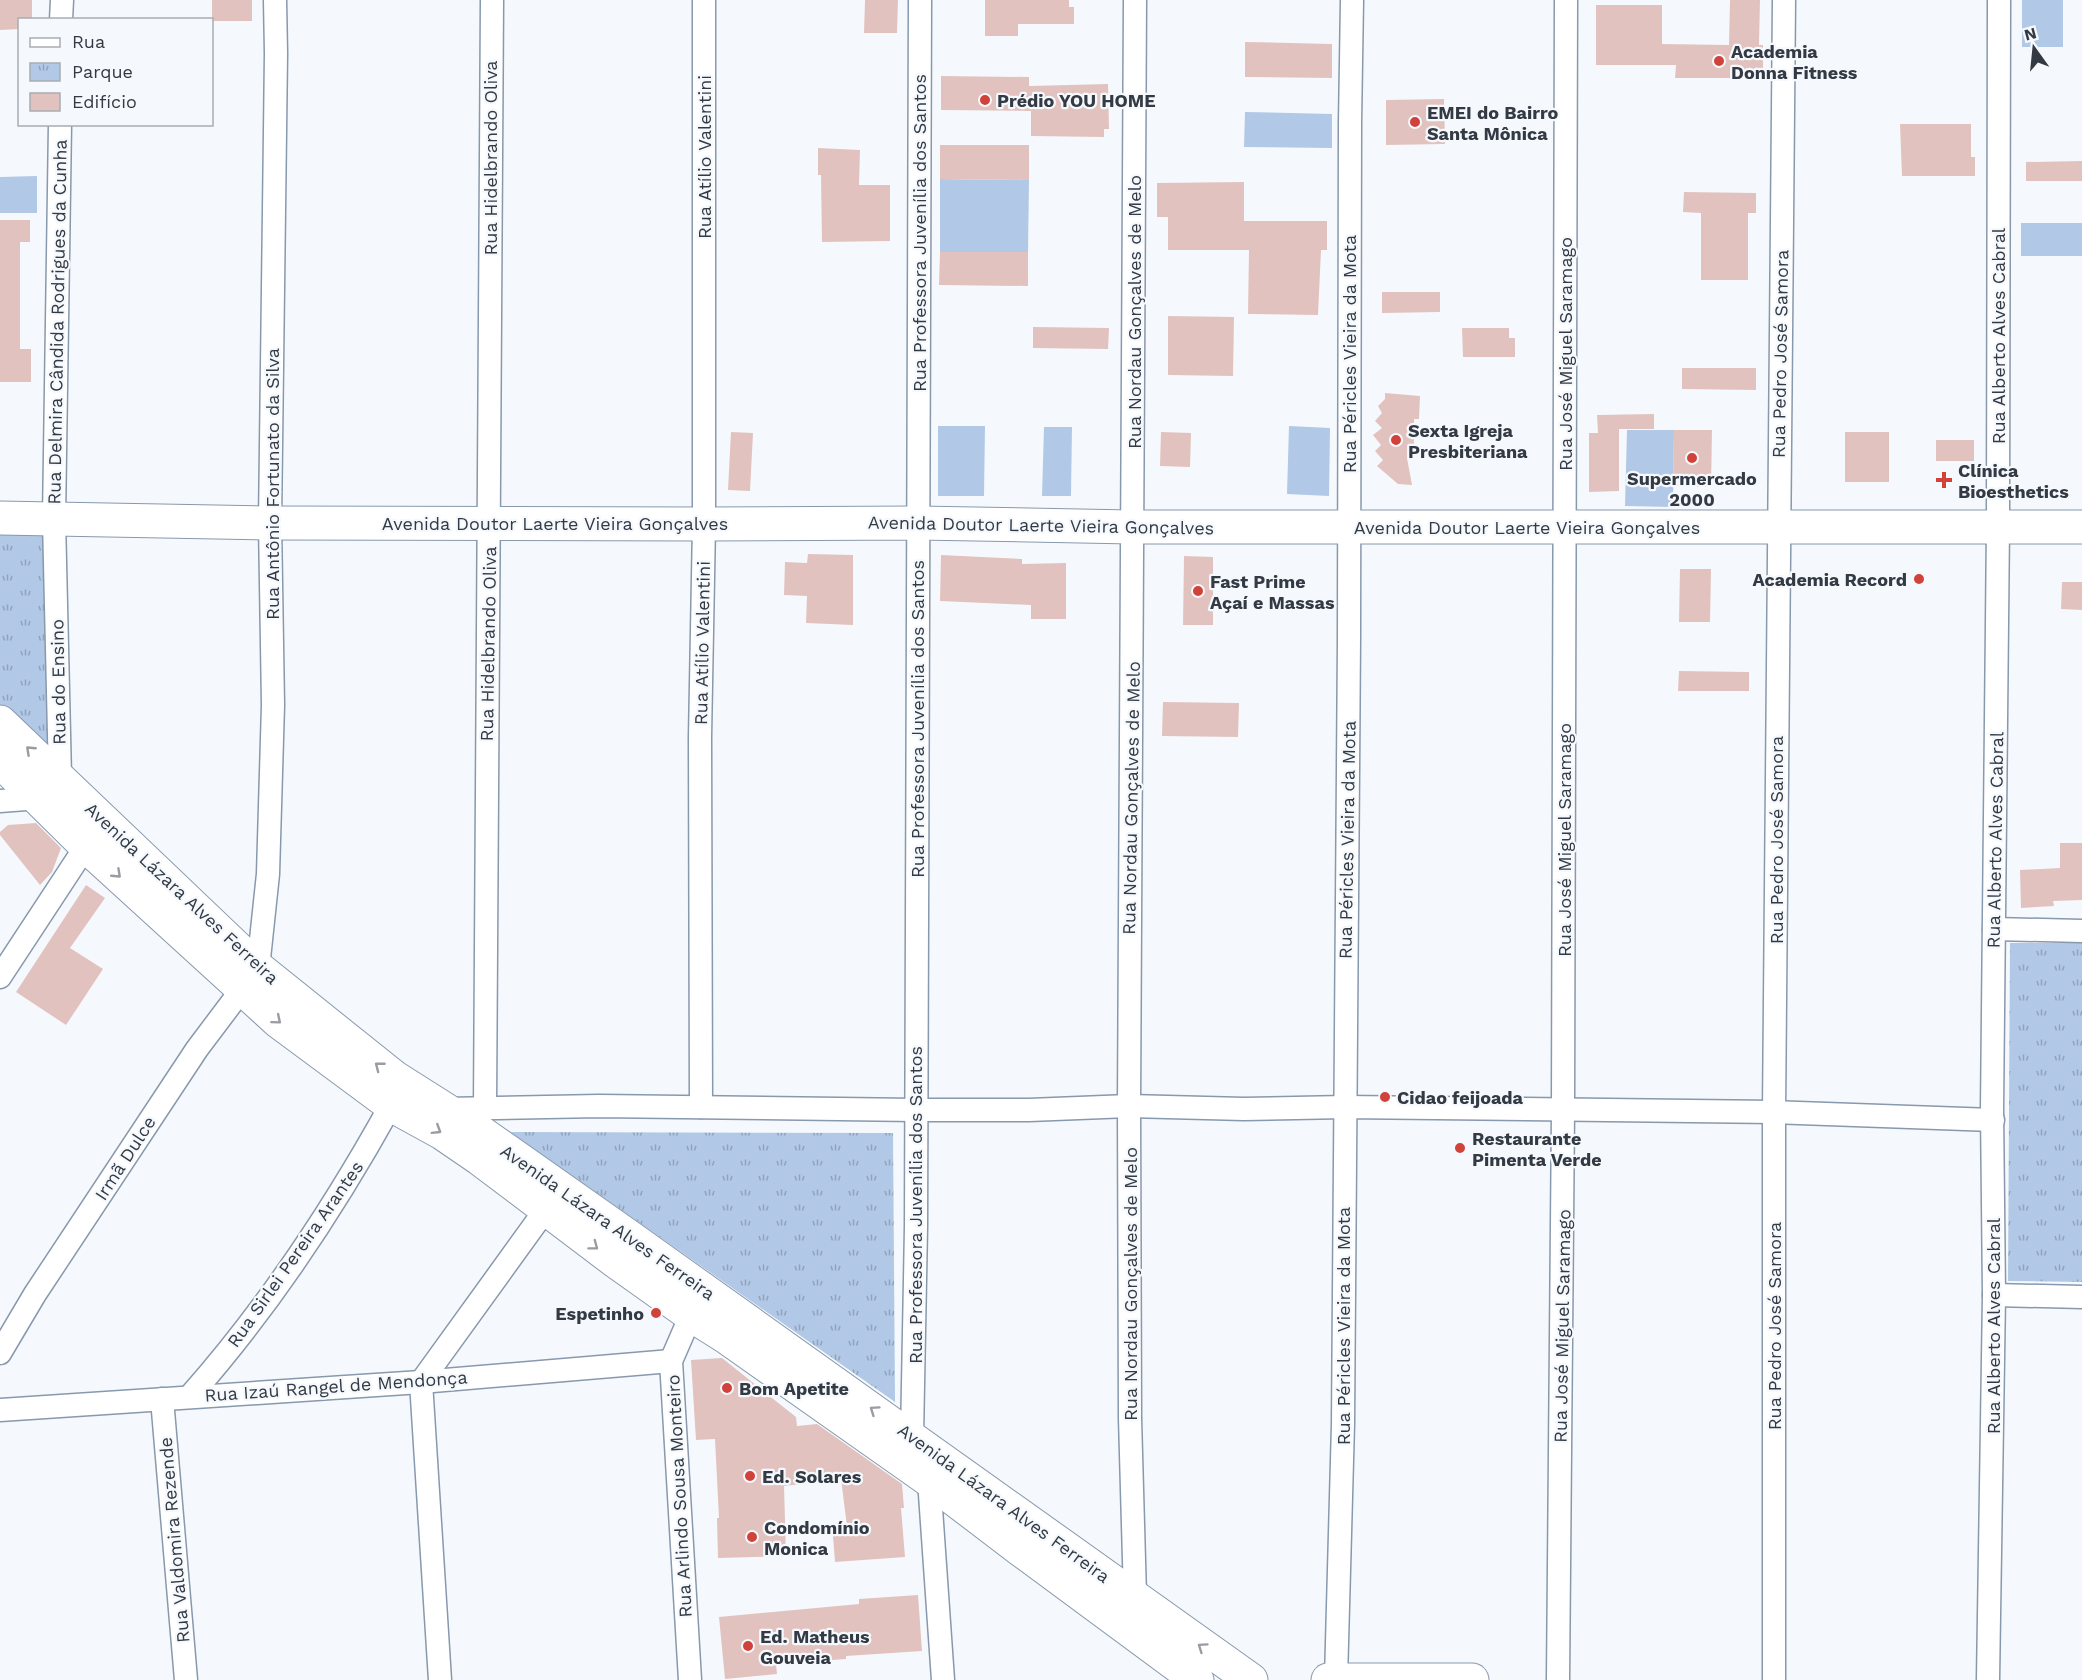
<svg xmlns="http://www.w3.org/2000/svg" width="2082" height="1680" viewBox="0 0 2082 1680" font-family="'Work Sans',sans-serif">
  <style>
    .grass { fill: #b1c8e6 }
    .park { fill: url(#park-tufts) }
    .building { fill: #e2c2be }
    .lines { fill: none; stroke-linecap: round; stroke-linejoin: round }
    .street-casing { stroke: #8898ad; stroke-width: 25 }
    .secondary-casing { stroke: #8898ad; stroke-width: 35 }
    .street { stroke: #fff; stroke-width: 22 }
    .secondary { stroke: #fff; stroke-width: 33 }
    .oneway { stroke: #999ca1 }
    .poi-dot { fill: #d0423a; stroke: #f5f9fd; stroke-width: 2 }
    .labels { text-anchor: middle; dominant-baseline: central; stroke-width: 4.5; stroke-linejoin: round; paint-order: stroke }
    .poi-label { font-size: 18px; font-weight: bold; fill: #333a43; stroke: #f5f9fd; text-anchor: start }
    .street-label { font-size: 18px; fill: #333a43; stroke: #f5f9fd }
  </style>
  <defs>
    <pattern id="park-tufts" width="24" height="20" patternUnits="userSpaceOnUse" patternTransform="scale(1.5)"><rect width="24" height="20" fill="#b1c8e6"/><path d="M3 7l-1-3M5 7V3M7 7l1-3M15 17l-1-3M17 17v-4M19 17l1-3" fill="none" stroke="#91a3bc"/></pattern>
  </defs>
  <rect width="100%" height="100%" fill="#f5f9fd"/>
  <g class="grass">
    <rect x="2022" y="0" width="41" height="47"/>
    <path d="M 1245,112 L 1332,114 L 1332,148 L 1244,147 Z"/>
    <path d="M 37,176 L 37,213 L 0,213 L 0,177 Z"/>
    <path d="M 940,179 L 1029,180 L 1028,252 L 940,252 Z"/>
    <rect x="2021" y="223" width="61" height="33"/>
    <path d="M 938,426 L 985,426 L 984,496 L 938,496 Z"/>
    <path d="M 1289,426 L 1330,428 L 1329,496 L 1287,494 Z"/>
    <path d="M 1044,427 L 1072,427 L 1071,496 L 1042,496 Z"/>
    <path d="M 1627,430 L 1674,430 L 1673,507 L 1625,506 Z"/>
  </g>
  <g class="park">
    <path d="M 0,518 L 54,519 L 61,775 L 0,716 Z"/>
    <path d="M 2010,943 L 2082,943 L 2082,1282 L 2008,1281 Z"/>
    <path d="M 510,1132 L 893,1133 L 895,1402 Z"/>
  </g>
  <g class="building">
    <path d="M 0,0 L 32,0 L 32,20 L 20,20 L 20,29 L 0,30 Z"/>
    <rect x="212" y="0" width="40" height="21"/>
    <path d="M 865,0 L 898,0 L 897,33 L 864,33 Z"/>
    <path d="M 985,0 L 1069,0 L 1069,7 L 1074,7 L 1074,24 L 1018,24 L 1018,36 L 985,36 Z"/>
    <path d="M 1730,0 L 1760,0 L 1759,45 L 1763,45 L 1763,78 L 1675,78 L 1676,65 L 1596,65 L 1596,5 L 1662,5 L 1662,44 L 1729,45 Z"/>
    <path d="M 1245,42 L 1332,44 L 1332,78 L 1245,77 Z"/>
    <path d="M 941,76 L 1029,77 L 1029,86 L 1108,84 L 1109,129 L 1104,129 L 1104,137 L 1031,136 L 1031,111 L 941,110 Z"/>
    <path d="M 1444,99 L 1445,144 L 1386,145 L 1386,100 Z"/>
    <path d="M 1900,124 L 1971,124 L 1971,157 L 1975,157 L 1975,176 L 1902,176 Z"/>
    <path d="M 940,145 L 1029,145 L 1029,180 L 940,179 Z"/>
    <path d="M 818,148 L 860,150 L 859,185 L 890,185 L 890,241 L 822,242 L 821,175 L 818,175 Z"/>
    <path d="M 2082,161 L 2082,181 L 2026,181 L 2026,162 Z"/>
    <path d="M 1244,182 L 1244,221 L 1327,221 L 1327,250 L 1321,250 L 1318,315 L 1248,314 L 1249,250 L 1168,250 L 1168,217 L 1157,217 L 1157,183 Z"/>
    <path d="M 1684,192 L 1756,193 L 1756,213 L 1748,213 L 1748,280 L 1701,280 L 1701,213 L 1683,212 Z"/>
    <path d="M 0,220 L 30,220 L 30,242 L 20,242 L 20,349 L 31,349 L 31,382 L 0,382 Z"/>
    <path d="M 940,252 L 1028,252 L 1028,286 L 939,285 Z"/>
    <path d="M 1382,292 L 1440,292 L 1440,312 L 1382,313 Z"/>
    <path d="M 1168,316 L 1234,317 L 1233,376 L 1168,375 Z"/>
    <path d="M 1033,327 L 1109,328 L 1108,349 L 1033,348 Z"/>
    <path d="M 1462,328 L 1509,328 L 1509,338 L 1515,338 L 1515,357 L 1463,357 Z"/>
    <path d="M 1682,368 L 1756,368 L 1756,390 L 1682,389 Z"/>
    <path d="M 1385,393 L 1420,396 L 1419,419 L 1414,419 L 1414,452 L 1407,458 L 1412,485 L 1398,484 L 1377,466 L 1383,460 L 1375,451 L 1381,445 L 1373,435 L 1382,428 L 1375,421 L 1382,413 L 1378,406 L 1385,399 Z"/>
    <path d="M 1654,414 L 1654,429 L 1619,429 L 1619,491 L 1589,492 L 1589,433 L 1598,433 L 1597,415 Z"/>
    <path d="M 1674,430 L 1712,430 L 1711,487 L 1673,486 Z"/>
    <path d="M 731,432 L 753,433 L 750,491 L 728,490 Z"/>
    <path d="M 1161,432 L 1191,433 L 1190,467 L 1160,466 Z"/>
    <rect x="1845" y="432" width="44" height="50"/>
    <rect x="1936" y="440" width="38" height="21"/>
    <path d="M 808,554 L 853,555 L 853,625 L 806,623 L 807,596 L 784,595 L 785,562 L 807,563 Z"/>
    <path d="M 941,555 L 1022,559 L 1022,564 L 1066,563 L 1066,619 L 1031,619 L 1031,605 L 940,601 Z"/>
    <path d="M 1184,556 L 1213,557 L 1213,625 L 1183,625 Z"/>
    <path d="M 1680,569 L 1711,569 L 1710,622 L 1679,622 Z"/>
    <path d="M 2062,582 L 2082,582 L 2082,610 L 2061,609 Z"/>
    <path d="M 1679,671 L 1749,672 L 1749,691 L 1678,691 Z"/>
    <path d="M 1163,702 L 1239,703 L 1238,737 L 1162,736 Z"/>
    <path d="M 36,823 L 61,848 L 52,872 L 40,885 L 0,835 L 0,832 L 8,825 Z"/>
    <path d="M 2060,843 L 2082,843 L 2082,900 L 2053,901 L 2054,906 L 2021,908 L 2020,870 L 2060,868 Z"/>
    <path d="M 86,885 L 105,898 L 70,948 L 103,969 L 66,1025 L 16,992 Z"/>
    <path d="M 722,1358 L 796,1417 L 797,1426 L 817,1424 L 902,1484 L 904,1508 L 901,1508 L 905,1557 L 835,1562 L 833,1536 L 848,1534 L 841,1479 L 784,1486 L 786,1556 L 718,1558 L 717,1518 L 719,1518 L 715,1439 L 696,1440 L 691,1360 Z"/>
    <path d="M 918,1595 L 922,1651 L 846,1656 L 846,1659 L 776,1664 L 777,1674 L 725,1679 L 719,1617 L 859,1604 L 859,1599 Z"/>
  </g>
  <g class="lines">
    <g class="street-casing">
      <g id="street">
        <path d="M 61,20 L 62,0"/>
        <path d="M 0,801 L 39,798 L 60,777 L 54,519 L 60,124"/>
        <path d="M 1994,929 L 2082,931"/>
        <path d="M 0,977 L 86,846"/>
        <path d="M 701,1107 L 700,737 L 704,524 L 704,0"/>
        <path d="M 485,1108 L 492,0"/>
        <path d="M 446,1109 L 599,1106 L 916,1110 L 1029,1110 L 1129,1106 L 1244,1109 L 1345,1107 L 1774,1112 L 1993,1120"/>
        <path d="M 1994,1295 L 2082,1297"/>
        <path d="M 0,1353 L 35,1294 L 197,1049 L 258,968 L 268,874 L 273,705 L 270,523 L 276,53 L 275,0"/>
        <path d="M 190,1396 C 268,1308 334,1208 391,1105"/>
        <path d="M 162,1399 L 186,1680"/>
        <path d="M 0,1410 L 421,1382 L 671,1361"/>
        <path d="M 912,1437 L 916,1227 L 920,0"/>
        <path d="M 929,1480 L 943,1680"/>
        <path d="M 1135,1596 L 1130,1418 L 1129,1106 L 1135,0"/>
        <path d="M 1336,1679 L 1343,1424 L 1349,639 L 1350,123 L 1352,0"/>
        <path d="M 440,1680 L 421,1382 L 554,1198"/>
        <path d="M 690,1680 L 671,1361 L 691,1315"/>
        <path d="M 1558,1680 L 1563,1110 L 1566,0"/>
        <path d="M 1774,1680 L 1774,1112 L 1784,0"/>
        <path d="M 1988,1680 L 1994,1295 L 1992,1110 L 1998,525 L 1999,0"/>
      </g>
    </g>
    <g class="secondary-casing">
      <g id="secondary">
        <path d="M 0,518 L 270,523 L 704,524 L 918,523 L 1132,527 L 2082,527"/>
        <path d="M 0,722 L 258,968 L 394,1077 L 476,1129 L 631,1238 L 1251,1680"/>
        <path d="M 0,761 L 86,846 L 279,1022 L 391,1105 L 442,1133 L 480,1159 L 615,1261 L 691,1315 L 726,1337 L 929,1480 L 1021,1550 L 1197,1680"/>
        <path d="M 1328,1680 L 1472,1680"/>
      </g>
    </g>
    <use href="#street" class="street"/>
    <use href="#secondary" class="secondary"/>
  </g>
  <defs><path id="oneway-chevron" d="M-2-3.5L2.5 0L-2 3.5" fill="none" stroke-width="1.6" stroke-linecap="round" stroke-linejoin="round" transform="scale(1.5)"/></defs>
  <g class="oneway">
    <use href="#oneway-chevron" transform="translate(30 750) rotate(-137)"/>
    <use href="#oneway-chevron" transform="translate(117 874) rotate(43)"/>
    <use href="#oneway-chevron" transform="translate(277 1020) rotate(40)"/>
    <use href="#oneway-chevron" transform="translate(379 1066) rotate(-142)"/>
    <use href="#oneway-chevron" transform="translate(437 1130) rotate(32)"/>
    <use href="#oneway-chevron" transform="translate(594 1246) rotate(37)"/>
    <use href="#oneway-chevron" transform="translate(874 1410) rotate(-145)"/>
    <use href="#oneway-chevron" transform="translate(1202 1647) rotate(-145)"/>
  </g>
  <g class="poi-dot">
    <circle cx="1719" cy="61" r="6"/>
    <circle cx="985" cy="100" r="6"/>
    <circle cx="1415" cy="122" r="6"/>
    <circle cx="1396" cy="440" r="6"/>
    <circle cx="1692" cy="458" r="6"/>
    <path d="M1941 471h6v6h6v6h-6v6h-6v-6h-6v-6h6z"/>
    <circle cx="1919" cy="579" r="6"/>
    <circle cx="1198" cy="591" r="6"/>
    <circle cx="1385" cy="1097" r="6"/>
    <circle cx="1460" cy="1148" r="6"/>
    <circle cx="656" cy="1313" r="6"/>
    <circle cx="727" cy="1388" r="6"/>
    <circle cx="750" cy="1476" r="6"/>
    <circle cx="752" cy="1537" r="6"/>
    <circle cx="748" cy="1646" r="6"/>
  </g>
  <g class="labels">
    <g class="poi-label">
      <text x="1731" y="51">Academia<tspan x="1731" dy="21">Donna Fitness</tspan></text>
      <text x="997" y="100">Prédio YOU HOME</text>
      <text x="1427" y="112">EMEI do Bairro<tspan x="1427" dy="21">Santa Mônica</tspan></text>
      <text x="1408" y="430">Sexta Igreja<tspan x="1408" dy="21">Presbiteriana</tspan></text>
      <text x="1958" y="470">Clínica<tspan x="1958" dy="21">Bioesthetics</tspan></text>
      <text x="1692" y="478" text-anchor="middle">Supermercado<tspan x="1692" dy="21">2000</tspan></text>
      <text x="1907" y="579" text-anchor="end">Academia Record</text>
      <text x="1210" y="581">Fast Prime<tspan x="1210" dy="21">Açaí e Massas</tspan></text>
      <text x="1397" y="1097">Cidao feijoada</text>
      <text x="1472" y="1138">Restaurante<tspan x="1472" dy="21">Pimenta Verde</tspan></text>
      <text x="644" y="1313" text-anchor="end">Espetinho</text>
      <text x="739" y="1388">Bom Apetite</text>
      <text x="762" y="1476">Ed. Solares</text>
      <text x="764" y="1527">Condomínio<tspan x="764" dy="21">Monica</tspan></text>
      <text x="760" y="1636">Ed. Matheus<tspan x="760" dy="21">Gouveia</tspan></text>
    </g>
    <g class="street-label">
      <text transform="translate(704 157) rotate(-90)">Rua Atílio Valentini</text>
      <text transform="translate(490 158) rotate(-90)">Rua Hidelbrando Oliva</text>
      <text transform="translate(919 233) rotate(-90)">Rua Professora Juvenília dos Santos</text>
      <text transform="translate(1134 312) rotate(-90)">Rua Nordau Gonçalves de Melo</text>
      <text transform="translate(57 322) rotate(-89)">Rua Delmira Cândida Rodrigues da Cunha</text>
      <text transform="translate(1998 336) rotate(-90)">Rua Alberto Alves Cabral</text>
      <text transform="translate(1349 354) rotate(-90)">Rua Péricles Vieira da Mota</text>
      <text transform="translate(1565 354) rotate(-90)">Rua José Miguel Saramago</text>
      <text transform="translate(1780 354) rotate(-89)">Rua Pedro José Samora</text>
      <text transform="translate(272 484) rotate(-90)">Rua Antônio Fortunato da Silva</text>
      <text x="555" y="523">Avenida Doutor Laerte Vieira Gonçalves</text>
      <text transform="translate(1041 525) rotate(1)">Avenida Doutor Laerte Vieira Gonçalves</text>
      <text x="1527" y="527">Avenida Doutor Laerte Vieira Gonçalves</text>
      <text transform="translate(702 643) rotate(-89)">Rua Atílio Valentini</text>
      <text transform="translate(488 644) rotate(-89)">Rua Hidelbrando Oliva</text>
      <text transform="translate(58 682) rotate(-91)">Rua do Ensino</text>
      <text transform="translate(917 719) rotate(-90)">Rua Professora Juvenília dos Santos</text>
      <text transform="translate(1131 798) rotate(-89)">Rua Nordau Gonçalves de Melo</text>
      <text transform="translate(1347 840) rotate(-89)">Rua Péricles Vieira da Mota</text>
      <text transform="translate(1564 840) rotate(-90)">Rua José Miguel Saramago</text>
      <text transform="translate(1776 840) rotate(-90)">Rua Pedro José Samora</text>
      <text transform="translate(1995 840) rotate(-89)">Rua Alberto Alves Cabral</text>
      <text transform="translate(182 893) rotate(43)">Avenida Lázara Alves Ferreira</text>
      <text transform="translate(125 1158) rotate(-57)">Irmã Dulce</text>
      <text transform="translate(915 1205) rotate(-90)">Rua Professora Juvenília dos Santos</text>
      <text transform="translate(608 1222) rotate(35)">Avenida Lázara Alves Ferreira</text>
      <text transform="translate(295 1254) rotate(-55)">Rua Sirlei Pereira Arantes</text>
      <text transform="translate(1130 1284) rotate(-90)">Rua Nordau Gonçalves de Melo</text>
      <text transform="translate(1343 1326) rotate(-90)">Rua Péricles Vieira da Mota</text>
      <text transform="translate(1562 1326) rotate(-89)">Rua José Miguel Saramago</text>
      <text transform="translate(1774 1326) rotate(-90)">Rua Pedro José Samora</text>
      <text transform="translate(1993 1326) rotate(-90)">Rua Alberto Alves Cabral</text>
      <text transform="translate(336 1386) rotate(-4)">Rua Izaú Rangel de Mendonça</text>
      <text transform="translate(679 1496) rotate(-93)">Rua Arlindo Sousa Monteiro</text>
      <text transform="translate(1004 1503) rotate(36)">Avenida Lázara Alves Ferreira</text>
      <text transform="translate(174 1540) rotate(-95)">Rua Valdomira Rezende</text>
    </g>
  </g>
  <rect x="18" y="18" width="195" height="108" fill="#f5f9fd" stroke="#a7adb3" stroke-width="1.5"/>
  <rect x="30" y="38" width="30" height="9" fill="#ffffff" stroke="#a7adb3" stroke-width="1.5"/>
  <text x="72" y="48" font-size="18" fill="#333a43">Rua</text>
  <rect x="30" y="63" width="30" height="18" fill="url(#park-tufts)" stroke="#a7adb3" stroke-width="1.5"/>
  <text x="72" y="78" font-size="18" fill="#333a43">Parque</text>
  <rect x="30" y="93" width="30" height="18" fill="#e2c2be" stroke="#a7adb3" stroke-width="1.5"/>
  <text x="72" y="108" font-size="18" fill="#333a43">Edifício</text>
  <g transform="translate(2034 48) rotate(345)" stroke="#f5f9fd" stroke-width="4.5" paint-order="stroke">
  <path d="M0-4.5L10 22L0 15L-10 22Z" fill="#333a43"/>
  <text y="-9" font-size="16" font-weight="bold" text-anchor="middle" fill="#333a43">N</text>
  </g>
</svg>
